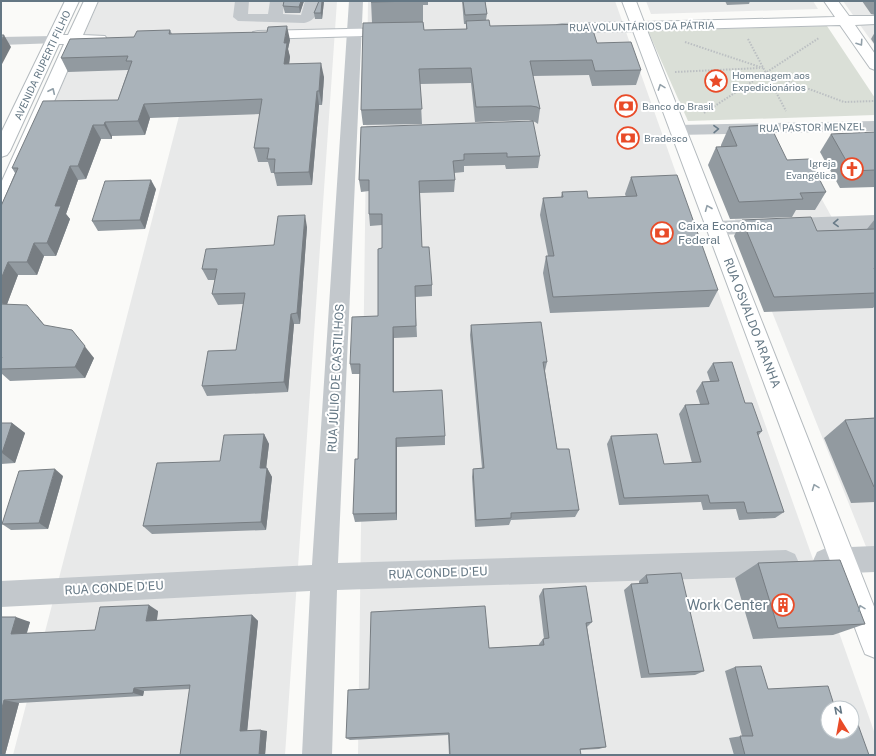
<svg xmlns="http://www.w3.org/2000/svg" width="876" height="756" viewBox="0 0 876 756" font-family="'Public Sans',sans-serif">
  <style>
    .built { fill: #e8e9e9; fill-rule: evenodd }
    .green { fill: #dadfd7 }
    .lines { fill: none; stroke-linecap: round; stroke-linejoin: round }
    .major-casing { stroke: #b4babe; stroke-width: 2 }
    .path { stroke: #bbbfc2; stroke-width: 2; stroke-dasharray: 1.5 1.5; stroke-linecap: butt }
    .minor { fill: #c3c8cc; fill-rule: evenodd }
    .major { fill: #fff; fill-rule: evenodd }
    .wall { fill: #929aa0 }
    .shaded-wall { fill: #777d82 }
    .building { fill: #aab3ba; stroke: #777d82 }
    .oneway { stroke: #92a0a9 }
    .oneway2 { stroke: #697b88 }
    .labels { text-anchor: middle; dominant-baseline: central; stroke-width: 4; stroke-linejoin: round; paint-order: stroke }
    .far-street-label { font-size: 10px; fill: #647784; stroke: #fff }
    .far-poi-label { font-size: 10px; fill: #647784; stroke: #fff; text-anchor: start }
    .poi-label { font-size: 12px; fill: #647784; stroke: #fff; text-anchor: start }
    .street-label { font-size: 12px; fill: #647784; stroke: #fff }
    .near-poi-label { font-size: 14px; fill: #647784; stroke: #fff; text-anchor: end }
  </style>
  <rect width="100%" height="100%" fill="#fafaf8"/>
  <g class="built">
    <path d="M 99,1 L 337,1 L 285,755 L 13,755 L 179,116 L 47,119 Z"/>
    <path d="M 368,1 L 615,1 L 875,734 L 875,755 L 358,755 ZM 828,708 L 852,708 L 852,732 L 828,732 Z"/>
    <path d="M 646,1 L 813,1 L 818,9 L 651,14 Z"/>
    <path d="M 843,1 L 875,1 L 875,46 Z"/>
    <path d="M 805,169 L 840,232 L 875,231 L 875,569 L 716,172 Z"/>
  </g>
  <path class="green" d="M 827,26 L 875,98 L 875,115 L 688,121 L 648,31 Z"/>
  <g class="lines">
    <g class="major-casing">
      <g id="major">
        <path d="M 65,1 L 79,1 L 63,35 L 68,35 L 84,1 L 98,1 L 83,35 L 105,36 L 107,39 L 105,42 L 79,44 L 10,203 L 7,208 L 1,209 L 1,183 L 64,44 L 59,44 L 10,151 L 7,155 L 1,157 L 1,133 Z"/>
        <path d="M 622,1 L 636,1 L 644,22 L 835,17 L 824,1 L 838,1 L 849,16 L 875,16 L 875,24 L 855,25 L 875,54 L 875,70 L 870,68 L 840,25 L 647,30 L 875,609 L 875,658 L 865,654 L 861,644 L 633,31 L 562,32 L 557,31 L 555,28 L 557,25 L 562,24 L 630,22 Z"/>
        <path d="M 392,28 L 397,29 L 399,32 L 397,35 L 258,39 L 253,38 L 251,35 L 253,32 L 258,31 Z"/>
      </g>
    </g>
    <g class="path">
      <path d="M 748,39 L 786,111"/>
      <path d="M 685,42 L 763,68"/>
      <path d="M 675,72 L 760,68"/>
      <path d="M 766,73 L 844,102 L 875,101"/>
      <path d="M 704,113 L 819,38"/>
    </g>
    <g class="minor">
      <path d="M 235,1 L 249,1 L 248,14 L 268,14 L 270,1 L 284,1 L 283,14 L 301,15 L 305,1 L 319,1 C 317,13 317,20 304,23 L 238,21 L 233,17 Z"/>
      <path d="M 349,1 L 363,1 L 338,563 L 786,550 L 795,554 L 799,563 L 795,572 L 786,576 L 337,590 L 332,755 L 302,755 L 310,591 L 1,607 L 1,581 L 312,565 Z"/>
      <path d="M 53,36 L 58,37 L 60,40 L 58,43 L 1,45 L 1,37 Z"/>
      <path d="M 875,121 L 875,131 L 677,135 L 671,134 L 669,130 L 671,126 L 677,125 Z"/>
      <path d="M 875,215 L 875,229 L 716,235 L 709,233 L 707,228 L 709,223 L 716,221 Z"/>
      <path d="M 875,546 L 875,572 L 826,574 L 817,570 L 813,561 L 817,552 L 826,548 Z"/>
    </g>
    <use href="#major" class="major"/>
  </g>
  <g class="wall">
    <path d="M 284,1 L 304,1 L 300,13 L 285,13 L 283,6 Z"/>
    <path d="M 319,1 L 324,1 L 322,19 L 315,19 L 314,13 Z"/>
    <path d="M 371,1 L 428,1 L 428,5 L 423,5 L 423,22 L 424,30 L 466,29 L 466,24 L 464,24 L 462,1 L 485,1 L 487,14 L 486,20 L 490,26 L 597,43 L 641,70 L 636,85 L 592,86 L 589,75 L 533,76 L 540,109 L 538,124 L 535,122 L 529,120 L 475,122 L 471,83 L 420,84 L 422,124 L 363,125 L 361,110 L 372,23 Z"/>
    <path d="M 725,1 L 750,1 L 749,4 L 727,5 Z"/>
    <path d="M 862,1 L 875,1 L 875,15 L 871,14 Z"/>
    <path d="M 170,30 L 172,34 L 290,40 L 288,49 L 290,57 L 289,64 L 324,77 L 322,105 L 319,105 L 312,185 L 277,186 L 274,173 L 271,173 L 268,162 L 258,162 L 254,148 L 260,114 L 150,118 L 145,135 L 112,136 L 112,139 L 101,139 L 86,179 L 78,180 L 66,214 L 70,219 L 56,256 L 44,256 L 37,275 L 18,275 L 7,304 L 38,317 L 45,326 L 94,358 L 85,378 L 10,381 L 1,373 L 1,206 L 15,173 L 12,168 L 118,100 L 128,70 L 68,72 L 61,58 L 134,37 Z"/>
    <path d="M 875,32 L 875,45 L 871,39 Z"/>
    <path d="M 361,127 L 540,156 L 538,168 L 506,169 L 505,165 L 464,166 L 464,172 L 454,173 L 455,180 L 454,192 L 420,193 L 422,247 L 432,285 L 432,296 L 415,297 L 417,337 L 394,338 L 394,392 L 445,436 L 445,445 L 397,447 L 397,520 L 355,522 L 353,514 L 358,459 L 360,374 L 352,374 L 350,364 L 378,316 L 382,248 L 382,225 L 370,226 L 369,214 L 369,191 L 361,192 L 359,180 Z"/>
    <path d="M 729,127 L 787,160 L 826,192 L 815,210 L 796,210 L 792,217 L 730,219 L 708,165 L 716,147 L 721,147 L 721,145 Z"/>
    <path d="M 875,132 L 875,187 L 840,188 L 820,152 L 831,134 Z"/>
    <path d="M 631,177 L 718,290 L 709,307 L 550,313 L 543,273 L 546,256 L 548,256 L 540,215 L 543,198 L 561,197 L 562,192 L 588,198 L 626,197 L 625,194 Z"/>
    <path d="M 156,189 L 145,229 L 98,231 L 92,221 Z"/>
    <path d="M 875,219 L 875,306 L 873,308 L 764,312 L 734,236 L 742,220 L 817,231 L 867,229 Z"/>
    <path d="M 307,227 L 300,324 L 294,324 L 288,392 L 207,396 L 202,386 L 236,350 L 243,304 L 218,305 L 212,294 L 215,280 L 208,280 L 202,269 L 274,245 Z"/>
    <path d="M 471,325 L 547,362 L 545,371 L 557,449 L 579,510 L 575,517 L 511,520 L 509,525 L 475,527 L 472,477 L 473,469 L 482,468 L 470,335 Z"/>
    <path d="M 713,363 L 745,403 L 762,431 L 758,436 L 784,512 L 775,518 L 739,520 L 736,509 L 703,510 L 701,502 L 619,505 L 607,444 L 611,436 L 664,464 L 692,463 L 679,414 L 685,405 L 700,404 L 696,391 L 702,382 L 710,381 L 707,372 Z"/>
    <path d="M 875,418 L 875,502 L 851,503 L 824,438 L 845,420 Z"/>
    <path d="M 1,423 L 12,423 L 25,433 L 15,463 L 1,464 Z"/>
    <path d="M 264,434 L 269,444 L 266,468 L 267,468 L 272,477 L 266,530 L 152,534 L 143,526 L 220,461 Z"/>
    <path d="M 63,476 L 48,529 L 11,530 L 2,524 Z"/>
    <path d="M 758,563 L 865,624 L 833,635 L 753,639 L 735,578 Z"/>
    <path d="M 646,575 L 704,671 L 695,675 L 641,678 L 624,590 L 631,584 L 639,584 L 639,581 Z"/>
    <path d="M 543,589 L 592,622 L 587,627 L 606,747 L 599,749 L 580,750 L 581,755 L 449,755 L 448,735 L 350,740 L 346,738 L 369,689 L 489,648 L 539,645 L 539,644 L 543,639 L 544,639 L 539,596 Z"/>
    <path d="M 158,611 L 157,620 L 252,615 L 258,621 L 247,731 L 267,731 L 265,755 L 180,755 L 190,689 L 144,691 L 143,696 L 19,703 L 5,755 L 1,755 L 1,617 L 30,622 L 27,633 L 95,630 Z"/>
    <path d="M 735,667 L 768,689 L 828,708 L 869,755 L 734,755 L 729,738 L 742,736 L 725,671 Z"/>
  </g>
  <g class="shaded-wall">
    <path d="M 301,1 L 304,1 L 300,13 L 299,7 Z"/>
    <path d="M 322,1 L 324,1 L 322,19 L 321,13 Z"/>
    <path d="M 287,26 L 290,40 L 288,49 L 290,57 L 287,78 L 284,64 L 284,43 Z"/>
    <path d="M 4,35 L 11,47 L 1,66 L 1,41 Z"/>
    <path d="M 321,63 L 324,77 L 322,105 L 319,91 Z"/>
    <path d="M 317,91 L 319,105 L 312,185 L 309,172 Z"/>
    <path d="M 144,104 L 150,118 L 145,135 L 138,121 Z"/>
    <path d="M 105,122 L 112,136 L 112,139 L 104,125 Z"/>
    <path d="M 93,125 L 101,139 L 86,179 L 78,166 Z"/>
    <path d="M 70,166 L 78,180 L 66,214 L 70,219 L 56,256 L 47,243 L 55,206 Z"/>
    <path d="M 151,180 L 156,189 L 145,229 L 140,220 Z"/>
    <path d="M 305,215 L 307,227 L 300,324 L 297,313 Z"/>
    <path d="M 34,243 L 44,256 L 37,275 L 27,262 Z"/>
    <path d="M 8,262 L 18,275 L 6,307 L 1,302 L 1,279 Z"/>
    <path d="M 291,314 L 294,324 L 288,392 L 284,382 Z"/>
    <path d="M 393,327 L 394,338 L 394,401 L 393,392 Z"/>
    <path d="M 72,330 L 94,358 L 85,378 L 75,367 Z"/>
    <path d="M 12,423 L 25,433 L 15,463 L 2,453 Z"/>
    <path d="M 264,434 L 269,444 L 265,478 L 260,468 Z"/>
    <path d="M 396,438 L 397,447 L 397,520 L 396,513 Z"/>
    <path d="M 267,468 L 272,477 L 266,530 L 261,522 Z"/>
    <path d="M 55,469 L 63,476 L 48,529 L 39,523 Z"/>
    <path d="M 149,605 L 158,611 L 156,626 L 146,621 Z"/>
    <path d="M 252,615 L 258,621 L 247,733 L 240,731 Z"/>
    <path d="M 16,617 L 30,622 L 25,638 L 11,634 Z"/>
    <path d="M 134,688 L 144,691 L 143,696 L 133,693 Z"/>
    <path d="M 4,700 L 19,703 L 5,755 L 1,755 L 1,712 Z"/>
    <path d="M 261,730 L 267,731 L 265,755 L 259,755 Z"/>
  </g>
  <g class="building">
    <path d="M 284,1 L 301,1 L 299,7 L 283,6 Z"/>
    <path d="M 319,1 L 322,1 L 321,13 L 314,13 Z"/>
    <path d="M 371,1 L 418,1 L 371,2 Z"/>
    <path d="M 463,1 L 485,1 L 487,14 L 465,15 Z"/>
    <path d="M 489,20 L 490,26 L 591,24 L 597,43 L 631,42 L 641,70 L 595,71 L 592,60 L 530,61 L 540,109 L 537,107 L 531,106 L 476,107 L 471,68 L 419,69 L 422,109 L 361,110 L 363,23 L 423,22 L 424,30 L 467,29 L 466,21 Z"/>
    <path d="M 287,26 L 284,43 L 287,43 L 284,64 L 321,63 L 319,91 L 317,91 L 309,172 L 274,173 L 275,159 L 267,159 L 269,148 L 254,148 L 262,99 L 144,104 L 138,121 L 105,122 L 104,125 L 93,125 L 78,166 L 70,166 L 55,206 L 61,206 L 47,243 L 34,243 L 27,262 L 8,262 L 1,279 L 1,206 L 18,168 L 12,168 L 43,101 L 118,100 L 132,61 L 126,61 L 128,56 L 61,58 L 70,39 L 134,37 L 137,31 L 170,30 L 169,34 L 267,32 L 268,27 Z"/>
    <path d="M 1,35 L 4,35 L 1,41 Z"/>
    <path d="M 533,121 L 540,156 L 507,157 L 507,153 L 464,154 L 464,160 L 453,161 L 455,180 L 419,181 L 422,247 L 429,247 L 432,285 L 415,286 L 416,326 L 393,327 L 393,392 L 442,390 L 445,436 L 396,438 L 396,513 L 353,514 L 355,459 L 358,459 L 360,364 L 350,364 L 352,317 L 378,316 L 378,249 L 382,248 L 382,214 L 369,214 L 369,180 L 359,180 L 361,127 Z"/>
    <path d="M 770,125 L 787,160 L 809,159 L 826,192 L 800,193 L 803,199 L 739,202 L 716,147 L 737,146 L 729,127 Z"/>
    <path d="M 875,132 L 875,170 L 852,171 L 831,134 Z"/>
    <path d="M 677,175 L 718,290 L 553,297 L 546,256 L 554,256 L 543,198 L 563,197 L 562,192 L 587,191 L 588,198 L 637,196 L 631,177 Z"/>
    <path d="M 151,180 L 140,220 L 92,221 L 105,181 Z"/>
    <path d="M 305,215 L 297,313 L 291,314 L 284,382 L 202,386 L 208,351 L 236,350 L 245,293 L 212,294 L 217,269 L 202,269 L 206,249 L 274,245 L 278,216 Z"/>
    <path d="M 811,217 L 817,231 L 875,229 L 875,268 L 874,268 L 875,271 L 875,293 L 774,297 L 742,220 Z"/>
    <path d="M 1,304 L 27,305 L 44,325 L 72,330 L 85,346 L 75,367 L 1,369 L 1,360 L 2,357 L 1,357 Z"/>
    <path d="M 541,322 L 547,362 L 543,362 L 557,449 L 569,449 L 579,510 L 511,513 L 511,518 L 476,520 L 473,469 L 484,468 L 471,325 Z"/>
    <path d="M 732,362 L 745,403 L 752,403 L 762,431 L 757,432 L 784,512 L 747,513 L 744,502 L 710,503 L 708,495 L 624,498 L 611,436 L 657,434 L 664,464 L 701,462 L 685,405 L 709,404 L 702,382 L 719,381 L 713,363 Z"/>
    <path d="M 875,418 L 875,487 L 874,487 L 845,420 Z"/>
    <path d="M 1,423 L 12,423 L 2,453 L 1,454 Z"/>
    <path d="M 264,434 L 260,468 L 267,468 L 261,522 L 143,526 L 157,463 L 220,461 L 224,435 Z"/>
    <path d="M 55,469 L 39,523 L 2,524 L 19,471 Z"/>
    <path d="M 840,560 L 865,624 L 778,628 L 758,563 Z"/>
    <path d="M 681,573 L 704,671 L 649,674 L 631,584 L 648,583 L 646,575 Z"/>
    <path d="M 586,586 L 592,622 L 586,623 L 606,747 L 580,749 L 581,755 L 450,755 L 449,733 L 346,738 L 348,690 L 369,689 L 371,612 L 485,606 L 489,648 L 544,645 L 543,639 L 549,638 L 543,589 Z"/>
    <path d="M 149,605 L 146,621 L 252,615 L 240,731 L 261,730 L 259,755 L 180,755 L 190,685 L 134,688 L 133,693 L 4,700 L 1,712 L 1,617 L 16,617 L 11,634 L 95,630 L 100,607 Z"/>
    <path d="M 761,666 L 768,689 L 828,686 L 835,708 L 828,708 L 828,732 L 852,732 L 852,719 L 856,719 L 869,755 L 745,755 L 740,736 L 753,736 L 735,667 Z"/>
  </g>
  <defs><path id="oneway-chevron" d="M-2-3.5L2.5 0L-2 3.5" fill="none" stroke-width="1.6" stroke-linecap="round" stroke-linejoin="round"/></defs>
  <g class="oneway">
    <use href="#oneway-chevron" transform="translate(860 43) rotate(56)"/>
    <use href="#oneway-chevron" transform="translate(661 87) rotate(-110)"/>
    <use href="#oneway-chevron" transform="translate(52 91) rotate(-65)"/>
    <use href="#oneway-chevron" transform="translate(708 208) rotate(-112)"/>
    <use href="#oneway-chevron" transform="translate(815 487) rotate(-111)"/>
    <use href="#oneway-chevron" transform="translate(861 608) rotate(-111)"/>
  </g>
  <g class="oneway2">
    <use href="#oneway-chevron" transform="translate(716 129) rotate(-1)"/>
    <use href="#oneway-chevron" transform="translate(836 223) rotate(178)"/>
  </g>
  <defs>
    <g id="sight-ring" transform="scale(1.15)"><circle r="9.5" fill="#fff" stroke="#e94b28" stroke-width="1.5"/><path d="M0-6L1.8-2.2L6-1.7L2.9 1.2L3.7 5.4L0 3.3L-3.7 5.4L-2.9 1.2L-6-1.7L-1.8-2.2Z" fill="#e94b28"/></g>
    <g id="bank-ring" transform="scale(1.15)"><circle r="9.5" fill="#fff" stroke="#e94b28" stroke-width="1.5"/><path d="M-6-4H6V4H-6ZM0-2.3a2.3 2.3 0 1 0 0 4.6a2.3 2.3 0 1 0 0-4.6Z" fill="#e94b28"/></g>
    <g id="church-ring" transform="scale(1.15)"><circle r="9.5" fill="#fff" stroke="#e94b28" stroke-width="1.5"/><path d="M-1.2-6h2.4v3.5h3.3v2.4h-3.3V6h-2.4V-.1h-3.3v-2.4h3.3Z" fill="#e94b28"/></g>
    <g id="building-ring" transform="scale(1.15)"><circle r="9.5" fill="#fff" stroke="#e94b28" stroke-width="1.5"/><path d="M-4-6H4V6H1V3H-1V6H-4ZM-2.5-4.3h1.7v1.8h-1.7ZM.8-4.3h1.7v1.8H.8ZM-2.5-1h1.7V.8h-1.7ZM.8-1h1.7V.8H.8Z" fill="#e94b28"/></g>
  </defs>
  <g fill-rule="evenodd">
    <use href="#sight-ring" x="716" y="81"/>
    <use href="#bank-ring" x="626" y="106"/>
    <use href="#bank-ring" x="628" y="138"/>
    <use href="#church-ring" x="852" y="169"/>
    <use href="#bank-ring" x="662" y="233"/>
    <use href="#building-ring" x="783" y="605"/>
  </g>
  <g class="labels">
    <g class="far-street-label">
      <text transform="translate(642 26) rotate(-1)">RUA VOLUNTÁRIOS DA PÁTRIA</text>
      <text transform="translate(42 65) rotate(-65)">AVENIDA RUPERTI FILHO</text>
      <text transform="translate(812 127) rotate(-1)">RUA PASTOR MENZEL</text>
    </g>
    <g class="far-poi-label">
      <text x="732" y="75">Homenagem aos<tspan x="732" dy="12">Expedicionários</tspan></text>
      <text x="642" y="106">Banco do Brasil</text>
      <text x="644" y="138">Bradesco</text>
      <text x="836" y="163" text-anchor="end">Igreja<tspan x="836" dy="12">Evangélica</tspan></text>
    </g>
    <g class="poi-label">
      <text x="678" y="226">Caixa Econômica<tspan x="678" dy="14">Federal</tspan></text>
    </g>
    <g class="street-label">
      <text transform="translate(752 323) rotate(69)">RUA OSVALDO ARANHA</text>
      <text transform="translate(336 378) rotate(-87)">RUA JÚLIO DE CASTILHOS</text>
      <text transform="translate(438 573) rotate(-2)">RUA CONDE D'EU</text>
      <text transform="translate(114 588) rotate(-3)">RUA CONDE D'EU</text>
    </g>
    <g class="near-poi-label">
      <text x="768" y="605">Work Center</text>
    </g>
  </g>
  <rect width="876" height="756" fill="none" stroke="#647784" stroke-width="4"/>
  <g transform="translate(840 720) rotate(349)"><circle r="19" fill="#ffffff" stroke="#c1c9ce"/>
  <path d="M0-3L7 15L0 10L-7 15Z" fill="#e94b28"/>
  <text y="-6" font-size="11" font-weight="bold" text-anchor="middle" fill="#647784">N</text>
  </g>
</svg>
